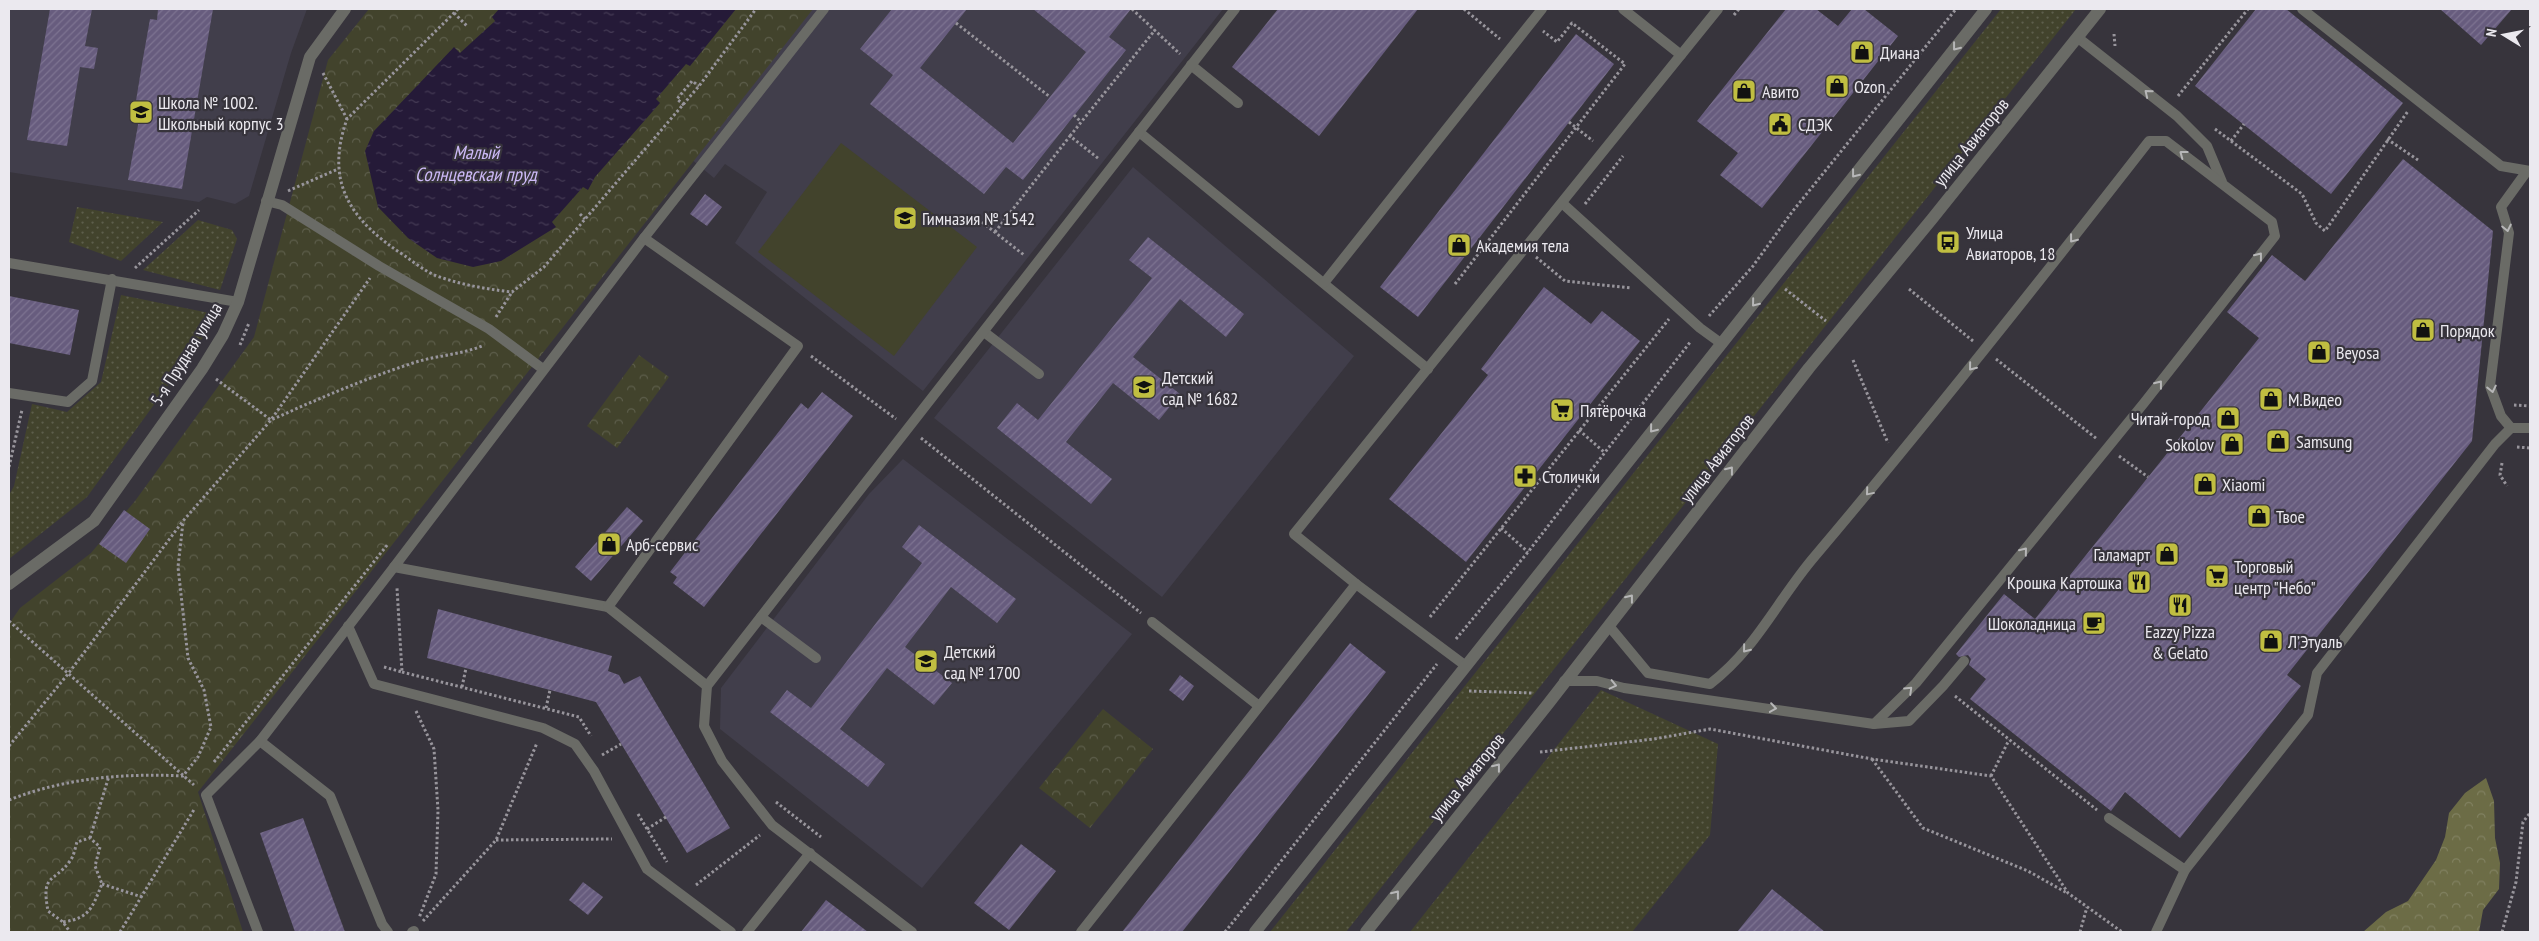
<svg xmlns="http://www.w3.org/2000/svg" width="2539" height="941" viewBox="0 0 2539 941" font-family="'PT Sans Narrow',sans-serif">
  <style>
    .built { fill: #413e4b }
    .grass { fill: url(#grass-dots) }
    .forest { fill: url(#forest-crowns) }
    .park { fill: url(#park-crowns) }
    .garden { fill: #42432c }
    .water { fill: url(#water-ripples) }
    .building { fill: url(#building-hatch) }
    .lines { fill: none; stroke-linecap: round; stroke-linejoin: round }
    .path { stroke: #98959c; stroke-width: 3; stroke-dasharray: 2.5 2.5; stroke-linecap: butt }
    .service { stroke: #6a6b66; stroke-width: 10 }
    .minor { stroke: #6a6b66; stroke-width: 12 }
    .tertiary { stroke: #6a6b66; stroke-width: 12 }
    .oneway { stroke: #b7b7b8 }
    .labels { text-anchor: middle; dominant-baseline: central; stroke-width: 4.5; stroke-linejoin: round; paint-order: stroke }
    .poi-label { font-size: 18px; fill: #ebe9ef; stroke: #37343c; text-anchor: start }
    .street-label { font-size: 18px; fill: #ebe9ef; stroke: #37343c }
    .water-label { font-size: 19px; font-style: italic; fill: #cdbaf7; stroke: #37343c }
  </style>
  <defs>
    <pattern id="grass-dots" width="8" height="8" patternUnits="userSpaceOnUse" patternTransform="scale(1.25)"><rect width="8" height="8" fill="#42432c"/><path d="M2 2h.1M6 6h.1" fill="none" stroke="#5d5e4b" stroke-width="1.8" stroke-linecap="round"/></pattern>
    <pattern id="forest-crowns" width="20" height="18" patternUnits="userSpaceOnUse" patternTransform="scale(1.25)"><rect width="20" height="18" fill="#6c6c46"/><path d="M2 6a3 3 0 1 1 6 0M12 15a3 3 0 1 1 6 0" fill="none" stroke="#818161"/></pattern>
    <pattern id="park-crowns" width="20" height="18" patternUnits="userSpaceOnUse" patternTransform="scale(1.25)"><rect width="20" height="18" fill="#42432c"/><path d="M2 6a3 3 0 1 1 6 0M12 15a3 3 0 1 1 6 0" fill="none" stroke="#5d5e4b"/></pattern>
    <pattern id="water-ripples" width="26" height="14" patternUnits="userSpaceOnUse" patternTransform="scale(1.25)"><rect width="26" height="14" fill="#251a38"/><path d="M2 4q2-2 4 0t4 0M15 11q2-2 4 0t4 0" fill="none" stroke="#453b55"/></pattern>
    <pattern id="building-hatch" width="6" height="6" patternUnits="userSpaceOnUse" patternTransform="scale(1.25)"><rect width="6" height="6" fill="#675c7e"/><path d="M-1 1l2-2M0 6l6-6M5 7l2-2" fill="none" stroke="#7d7391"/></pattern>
  </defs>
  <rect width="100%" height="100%" fill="#37343c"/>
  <g class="built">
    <path d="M 9,9 L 307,9 L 291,53 L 249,196 L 235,204 L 207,197 L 199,202 L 9,172 Z"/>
    <path d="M 809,9 L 1223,9 L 923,391 L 735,243 L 767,192 L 725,164 L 714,178 L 691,159 Z"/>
    <path d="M 1133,167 L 1354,356 L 1162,597 L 934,418 Z"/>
    <path d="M 903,459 L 1132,634 L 922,888 L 720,729 L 721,688 L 869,494 Z"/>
  </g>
  <g class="grass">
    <path d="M 2001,9 L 2076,9 L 1346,932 L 1270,932 Z"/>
    <path d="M 77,207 L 163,222 L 121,261 L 69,242 Z"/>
    <path d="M 198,220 L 232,230 L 237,239 L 220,290 L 143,270 Z"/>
    <path d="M 121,295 L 219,315 L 87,497 L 9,559 L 9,495 L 14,486 L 32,404 L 67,412 L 101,382 Z"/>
    <path d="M 1601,690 L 1718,744 L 1710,835 L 1632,932 L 1410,932 Z"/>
  </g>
  <path class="forest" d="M 2486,778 L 2494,801 L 2495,838 L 2500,863 L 2499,889 L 2483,910 L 2479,932 L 2363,932 L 2386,912 L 2408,901 L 2436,860 L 2445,837 L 2449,813 L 2465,793 Z"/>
  <g class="park">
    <path d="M 369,9 L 813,9 L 198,792 L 243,932 L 9,932 L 9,624 L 20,608 L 91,553 L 135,501 L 254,337 L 328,60 Z"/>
    <path d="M 639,355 L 669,377 L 617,448 L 587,426 Z"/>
    <path d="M 1103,709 L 1153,749 L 1090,828 L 1039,788 Z"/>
  </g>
  <path class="garden" d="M 841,143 L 977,247 L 894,356 L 758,252 Z"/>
  <path class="water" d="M 499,9 L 736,9 L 690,66 L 686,64 L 656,99 L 660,103 L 595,177 L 588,190 L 583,187 L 552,222 L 556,227 L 501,261 L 473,267 L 437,258 L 408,238 L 378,207 L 365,151 L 374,131 L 454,47 L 460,53 L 495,21 L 492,17 Z"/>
  <g class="building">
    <path d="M 50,9 L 92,9 L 85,46 L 98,48 L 94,69 L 80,67 L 67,146 L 27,140 Z"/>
    <path d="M 158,9 L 213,9 L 182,189 L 128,180 L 140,114 L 134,113 L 142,64 L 150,19 L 157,20 Z"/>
    <path d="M 892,9 L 967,9 L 920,68 L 1013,143 L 1086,52 L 1033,9 L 1131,9 L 1109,37 L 1126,50 L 1023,180 L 1006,167 L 984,194 L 870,104 L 893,75 L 860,49 Z"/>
    <path d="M 1278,9 L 1418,9 L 1319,136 L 1232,67 Z"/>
    <path d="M 1786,9 L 1816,9 L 1838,26 L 1852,9 L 1864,9 L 1898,36 L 1762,208 L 1720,175 L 1738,153 L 1697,121 Z"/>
    <path d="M 2256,9 L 2286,9 L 2403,103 L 2331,194 L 2195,86 Z"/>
    <path d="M 2440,9 L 2512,9 L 2481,45 Z"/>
    <path d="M 1576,34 L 1614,64 L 1418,317 L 1380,287 Z"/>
    <path d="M 2403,159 L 2493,231 L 2472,441 L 2287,675 L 2301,686 L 2180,838 L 2125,792 L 2111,811 L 1970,699 L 1986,679 L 1969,665 L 1971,659 L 1968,655 L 1959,657 L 1956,654 L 2004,594 L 2035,619 L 2259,338 L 2227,312 L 2272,255 L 2305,281 Z"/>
    <path d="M 705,194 L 722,207 L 707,226 L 690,214 Z"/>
    <path d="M 1148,237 L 1244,314 L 1226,337 L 1180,299 L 1133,357 L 1180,394 L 1159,420 L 1113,383 L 1066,442 L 1112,479 L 1091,504 L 997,428 L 1017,403 L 1038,420 L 1152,278 L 1129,260 Z"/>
    <path d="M 1544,287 L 1591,324 L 1602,311 L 1640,341 L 1466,562 L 1389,499 L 1488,375 L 1481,369 Z"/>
    <path d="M 9,296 L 79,310 L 70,355 L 9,343 Z"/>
    <path d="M 822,392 L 853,416 L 704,607 L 673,583 L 677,577 L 670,572 L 801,403 L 808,409 Z"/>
    <path d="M 627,507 L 643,521 L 591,581 L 575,567 Z"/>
    <path d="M 124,510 L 150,529 L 126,563 L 99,544 Z"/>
    <path d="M 919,525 L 1016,599 L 997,623 L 951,587 L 905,647 L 952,683 L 934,705 L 887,668 L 840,729 L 885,764 L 868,787 L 770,712 L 787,690 L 811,708 L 922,563 L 902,547 Z"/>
    <path d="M 438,609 L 612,656 L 608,671 L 619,675 L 624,684 L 640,676 L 730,828 L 687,853 L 596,702 L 427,658 Z"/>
    <path d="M 1350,643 L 1386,672 L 1182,932 L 1122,932 Z"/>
    <path d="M 1180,675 L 1194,686 L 1183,701 L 1169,690 Z"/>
    <path d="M 303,818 L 345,932 L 295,932 L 260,833 Z"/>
    <path d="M 1021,844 L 1056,871 L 1009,930 L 974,903 Z"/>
    <path d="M 583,882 L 603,897 L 588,915 L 569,900 Z"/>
    <path d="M 1772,889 L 1825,932 L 1737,932 Z"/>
    <path d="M 826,900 L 868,932 L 801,932 Z"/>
  </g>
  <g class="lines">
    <g class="path">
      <path d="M 458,9 L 347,119 C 324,183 351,221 405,256 C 415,263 426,272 437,276 C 462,285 486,289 512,292 L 544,267 L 699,86 L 756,9"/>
      <path d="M 1132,9 L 1180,54"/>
      <path d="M 1464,9 L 1500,39"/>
      <path d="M 454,13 L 467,26"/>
      <path d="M 1734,15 L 1739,9"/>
      <path d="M 956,23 L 1050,97"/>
      <path d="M 2114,34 L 2115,46"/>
      <path d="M 323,73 L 347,119"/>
      <path d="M 2178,96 L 2248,9"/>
      <path d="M 684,105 L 677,99 L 692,81 L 699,86"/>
      <path d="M 1074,115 L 1081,122"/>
      <path d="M 1569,122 L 1593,141"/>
      <path d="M 2215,129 L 2302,194 L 2316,223 L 2325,231 L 2408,111"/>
      <path d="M 1070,136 L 1155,30"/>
      <path d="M 2387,139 L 2418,160"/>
      <path d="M 2231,141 L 2244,124"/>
      <path d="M 288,191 L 338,169"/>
      <path d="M 1585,204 L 1623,156"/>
      <path d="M 580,214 L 585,219"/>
      <path d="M 978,219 L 1024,255"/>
      <path d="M 995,232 L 1070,136 L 1099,159"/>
      <path d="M 1536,257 L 1565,281 L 1631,288"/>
      <path d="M 135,268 L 199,210"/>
      <path d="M 1455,284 L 1625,64 L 1572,23 L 1557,42 L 1543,31"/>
      <path d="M 1785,289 L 1826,321"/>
      <path d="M 1909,289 L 1973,341"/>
      <path d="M 1709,316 L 1753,266 L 1792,212 L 1956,9"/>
      <path d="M 496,317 L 512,292"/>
      <path d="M 240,345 L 249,323"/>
      <path d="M 811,356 L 896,419"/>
      <path d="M 1996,359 L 2097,439"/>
      <path d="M 1853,360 L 1888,443"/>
      <path d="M 216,379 L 271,420 C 318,399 364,379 413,363 C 437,355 462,355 484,345"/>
      <path d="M 2514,405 L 2530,406"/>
      <path d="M 1579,430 L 1604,452"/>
      <path d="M 921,438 L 1141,613"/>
      <path d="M 2517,447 L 2530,448"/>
      <path d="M 2119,456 L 2148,477"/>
      <path d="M 2502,463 L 2500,475 L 2507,486"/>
      <path d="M 9,467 L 22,410"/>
      <path d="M 1501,528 L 1528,552"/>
      <path d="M 1430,617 L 1669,319"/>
      <path d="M 9,621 L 194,785"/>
      <path d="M 1456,639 L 1528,552 L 1691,341"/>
      <path d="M 384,667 L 402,672 L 397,588"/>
      <path d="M 402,672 L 579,717 L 591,736"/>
      <path d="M 462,687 L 466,668"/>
      <path d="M 1469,691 L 1532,693"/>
      <path d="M 1955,696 L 2097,810"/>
      <path d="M 546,708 L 550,690"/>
      <path d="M 416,711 L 434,749 L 438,810 L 436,874 L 419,918"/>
      <path d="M 9,746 L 68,674 L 183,521 L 271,420 L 370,278"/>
      <path d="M 1540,752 L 1654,739 L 1710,729 L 1872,759 L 1991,776 L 2068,893 L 2122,932"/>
      <path d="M 602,755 L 621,744"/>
      <path d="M 1872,759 L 1923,828 L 2028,871 L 2067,893"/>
      <path d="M 214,762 L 388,544"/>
      <path d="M 1991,776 L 2009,740"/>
      <path d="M 9,800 C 65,778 123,773 183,776 L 198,757 L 211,727 L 204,690 L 188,658 L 178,567 L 183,522"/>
      <path d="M 776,802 L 821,837"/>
      <path d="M 638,814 L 667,862"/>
      <path d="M 647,829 L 666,817"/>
      <path d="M 90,838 L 109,776"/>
      <path d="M 496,840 L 612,839"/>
      <path d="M 102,884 L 142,897"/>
      <path d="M 696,885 L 760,835"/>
      <path d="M 423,921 L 496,840 L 537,743"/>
      <path d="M 63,922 C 90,918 92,908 102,884 L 95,866 L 100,847 L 90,838 L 77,842 C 75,848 74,856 70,861 C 53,884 41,873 48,911 L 63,922 L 70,932"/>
      <path d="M 120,932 L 195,808"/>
      <path d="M 1225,932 L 1437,664"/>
      <path d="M 2080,932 L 2087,907"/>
      <path d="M 2502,932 L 2516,882 L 2523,822 L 2530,813"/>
    </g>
    <g class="service">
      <path d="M 1623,9 L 1681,55"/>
      <path d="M 2302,9 L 2501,166 L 2530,171"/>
      <path d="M 2077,37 L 2177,116 L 2207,146 L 2222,182"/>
      <path d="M 1191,65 L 1238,103"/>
      <path d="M 1139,132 L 1428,369"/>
      <path d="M 266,201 L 282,205 L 379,266 L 489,329 L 543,369"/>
      <path d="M 1562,203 L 1700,328 L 1722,344"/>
      <path d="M 9,263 L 238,302"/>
      <path d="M 1324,283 L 1542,9"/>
      <path d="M 984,332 L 1039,374"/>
      <path d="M 9,393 L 68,402 L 92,381 L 112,279"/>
      <path d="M 2511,428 L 2501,416 L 2490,386 L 2509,233 L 2501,207 L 2527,171"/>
      <path d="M 608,607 L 394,567 L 644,238"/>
      <path d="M 761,617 L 816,658"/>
      <path d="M 1152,622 L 1259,706"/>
      <path d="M 348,626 L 374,684 L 543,728 L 575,744 L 594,771 L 647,869 L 731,932"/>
      <path d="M 1609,626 L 1648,673 L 1710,684 C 1757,648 1778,599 1815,556 C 1930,420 2040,281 2149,141 L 2166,141 L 2272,222 L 2275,236 L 2144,403 L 1916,683 L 1874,724"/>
      <path d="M 1466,666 L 1356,584 L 1294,534 L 1718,9"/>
      <path d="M 1564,681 L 1597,681 L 1624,688 L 1874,724 L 1909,721 L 1943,686 L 1964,661"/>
      <path d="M 707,686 L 608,607 L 798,346 L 644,238 L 824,9"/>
      <path d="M 260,741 L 330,796 L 382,924 L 388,932"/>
      <path d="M 2109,818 L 2185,870 L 2308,715 L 2317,673 L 2495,444 L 2511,428 L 2530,428"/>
      <path d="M 258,932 L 206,795 L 260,741 L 394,567"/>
      <path d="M 412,932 L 414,931"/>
      <path d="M 747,932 L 810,853"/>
      <path d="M 912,932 L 772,825 L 722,761 L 704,726 L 707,686 L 1235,9"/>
      <path d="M 1081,932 L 1356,584"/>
      <path d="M 2156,932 L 2185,870"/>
    </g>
    <path class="minor" d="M 9,584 L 94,521 L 202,369 L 223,335 L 238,302 L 310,57 L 345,9"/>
    <g class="tertiary">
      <path d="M 1255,932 C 1499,625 1743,317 1986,9"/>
      <path d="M 1366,932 L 1548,704 L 1809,368 L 1932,219 L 2100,9"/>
    </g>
  </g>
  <defs><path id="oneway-chevron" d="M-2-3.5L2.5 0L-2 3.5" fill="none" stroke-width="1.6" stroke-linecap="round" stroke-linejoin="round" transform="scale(1.25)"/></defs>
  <g class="oneway">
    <use href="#oneway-chevron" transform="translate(1956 47) rotate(128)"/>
    <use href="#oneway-chevron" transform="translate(2148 93) rotate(-141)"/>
    <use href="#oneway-chevron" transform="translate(2183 154) rotate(-143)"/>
    <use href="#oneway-chevron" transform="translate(1855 174) rotate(128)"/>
    <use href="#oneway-chevron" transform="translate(2507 228) rotate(78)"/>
    <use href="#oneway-chevron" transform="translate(2073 239) rotate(128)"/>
    <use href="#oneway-chevron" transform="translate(2259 256) rotate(-52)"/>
    <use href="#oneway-chevron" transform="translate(1755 303) rotate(129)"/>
    <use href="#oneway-chevron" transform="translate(1972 367) rotate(129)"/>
    <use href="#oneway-chevron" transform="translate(2159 384) rotate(-52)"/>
    <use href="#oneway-chevron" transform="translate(2492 389) rotate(78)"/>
    <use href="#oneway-chevron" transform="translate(1653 429) rotate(129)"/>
    <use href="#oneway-chevron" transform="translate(1730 470) rotate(-52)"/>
    <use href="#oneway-chevron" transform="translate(1869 492) rotate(130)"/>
    <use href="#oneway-chevron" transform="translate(2024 551) rotate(-51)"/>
    <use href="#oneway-chevron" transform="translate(1630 598) rotate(-52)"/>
    <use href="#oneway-chevron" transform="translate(1746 649) rotate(129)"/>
    <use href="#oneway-chevron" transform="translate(1613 685) rotate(13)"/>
    <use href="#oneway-chevron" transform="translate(1909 690) rotate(-44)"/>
    <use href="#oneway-chevron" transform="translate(1773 708) rotate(8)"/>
    <use href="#oneway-chevron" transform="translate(1497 767) rotate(-52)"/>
    <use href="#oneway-chevron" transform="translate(1396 894) rotate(-52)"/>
  </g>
  <defs>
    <g id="shop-square" transform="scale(1.25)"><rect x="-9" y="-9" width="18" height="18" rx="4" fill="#c0be41" stroke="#37343c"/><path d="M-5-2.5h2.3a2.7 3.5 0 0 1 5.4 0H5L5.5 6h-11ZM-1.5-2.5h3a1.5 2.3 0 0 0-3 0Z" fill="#111"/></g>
    <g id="school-square" transform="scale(1.25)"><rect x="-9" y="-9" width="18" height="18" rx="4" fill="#c0be41" stroke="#37343c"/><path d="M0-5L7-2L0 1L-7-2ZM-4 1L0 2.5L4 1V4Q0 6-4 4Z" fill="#111"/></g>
    <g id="civic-square" transform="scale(1.25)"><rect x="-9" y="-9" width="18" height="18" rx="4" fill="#c0be41" stroke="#37343c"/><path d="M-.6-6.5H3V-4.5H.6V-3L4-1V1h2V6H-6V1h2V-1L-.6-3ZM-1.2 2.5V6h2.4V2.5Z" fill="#111"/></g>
    <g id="bus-square" transform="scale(1.25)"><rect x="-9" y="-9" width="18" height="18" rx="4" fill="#c0be41" stroke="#37343c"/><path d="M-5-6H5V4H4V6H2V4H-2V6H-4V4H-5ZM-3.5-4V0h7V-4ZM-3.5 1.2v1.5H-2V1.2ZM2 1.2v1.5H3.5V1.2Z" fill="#111"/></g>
    <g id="supermarket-square" transform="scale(1.25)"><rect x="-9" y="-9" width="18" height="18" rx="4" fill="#c0be41" stroke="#37343c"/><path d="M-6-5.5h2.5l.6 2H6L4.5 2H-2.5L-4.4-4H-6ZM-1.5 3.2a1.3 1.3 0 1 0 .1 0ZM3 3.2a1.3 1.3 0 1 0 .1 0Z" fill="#111"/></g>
    <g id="pharmacy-square" transform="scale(1.25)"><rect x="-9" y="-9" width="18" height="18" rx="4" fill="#c0be41" stroke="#37343c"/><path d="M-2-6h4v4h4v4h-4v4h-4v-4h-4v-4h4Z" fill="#111"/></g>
    <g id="restaurant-square" transform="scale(1.25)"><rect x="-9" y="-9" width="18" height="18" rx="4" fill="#c0be41" stroke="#37343c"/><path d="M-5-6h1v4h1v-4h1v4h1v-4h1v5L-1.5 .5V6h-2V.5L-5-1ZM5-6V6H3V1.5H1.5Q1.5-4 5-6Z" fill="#111"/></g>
    <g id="cafe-square" transform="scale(1.25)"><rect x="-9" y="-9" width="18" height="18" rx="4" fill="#c0be41" stroke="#37343c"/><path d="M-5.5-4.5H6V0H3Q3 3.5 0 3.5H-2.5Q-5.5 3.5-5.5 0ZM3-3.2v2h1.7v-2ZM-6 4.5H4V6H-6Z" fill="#111"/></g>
  </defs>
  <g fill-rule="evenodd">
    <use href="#shop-square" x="1862" y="52"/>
    <use href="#shop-square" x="1837" y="86"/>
    <use href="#shop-square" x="1744" y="91"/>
    <use href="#school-square" x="141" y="112"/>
    <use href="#civic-square" x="1780" y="124"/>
    <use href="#school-square" x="905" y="218"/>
    <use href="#bus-square" x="1948" y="242"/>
    <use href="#shop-square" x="1459" y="245"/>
    <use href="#shop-square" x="2423" y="330"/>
    <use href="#shop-square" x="2319" y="352"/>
    <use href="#school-square" x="1144" y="387"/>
    <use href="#shop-square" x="2271" y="399"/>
    <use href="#supermarket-square" x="1562" y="410"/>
    <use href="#shop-square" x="2228" y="418"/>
    <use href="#shop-square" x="2278" y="441"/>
    <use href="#shop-square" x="2232" y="444"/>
    <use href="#pharmacy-square" x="1525" y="476"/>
    <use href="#shop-square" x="2205" y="484"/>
    <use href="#shop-square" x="2259" y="516"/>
    <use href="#shop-square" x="609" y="544"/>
    <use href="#shop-square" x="2167" y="554"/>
    <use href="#supermarket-square" x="2217" y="576"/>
    <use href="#restaurant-square" x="2139" y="582"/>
    <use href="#restaurant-square" x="2180" y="605"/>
    <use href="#cafe-square" x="2094" y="623"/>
    <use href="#shop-square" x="2271" y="641"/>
    <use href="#school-square" x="926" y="661"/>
  </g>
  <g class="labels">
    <g class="poi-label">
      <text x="1880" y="52">Диана</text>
      <text x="1854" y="86">Ozon</text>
      <text x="1762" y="91">Авито</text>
      <text x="158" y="102">Школа № 1002.<tspan x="158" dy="21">Школьный корпус 3</tspan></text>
      <text x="1798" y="124">СДЭК</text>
      <text x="922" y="218">Гимназия № 1542</text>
      <text x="1966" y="232">Улица<tspan x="1966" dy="21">Авиаторов, 18</tspan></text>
      <text x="1476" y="245">Академия тела</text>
      <text x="2440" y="330">Порядок</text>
      <text x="2336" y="352">Beyosa</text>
      <text x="1162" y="377">Детский<tspan x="1162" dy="21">сад № 1682</tspan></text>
      <text x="2288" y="399">М.Видео</text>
      <text x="1580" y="410">Пятёрочка</text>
      <text x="2210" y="418" text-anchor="end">Читай-город</text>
      <text x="2296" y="441">Samsung</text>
      <text x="2214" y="444" text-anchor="end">Sokolov</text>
      <text x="1542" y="476">Столички</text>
      <text x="2222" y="484">Xiaomi</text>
      <text x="2276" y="516">Твое</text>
      <text x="626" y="544">Арб-сервис</text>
      <text x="2150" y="554" text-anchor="end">Галамарт</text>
      <text x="2234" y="566">Торговый<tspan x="2234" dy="21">центр "Небо"</tspan></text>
      <text x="2122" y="582" text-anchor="end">Крошка Картошка</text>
      <text x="2076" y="623" text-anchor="end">Шоколадница</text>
      <text x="2180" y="631" text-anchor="middle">Eazzy Pizza<tspan x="2180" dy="21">&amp; Gelato</tspan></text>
      <text x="2288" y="641">Л’Этуаль</text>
      <text x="944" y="651">Детский<tspan x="944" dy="21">сад № 1700</tspan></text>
    </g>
    <g class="street-label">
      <text transform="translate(1971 142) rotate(-51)">улица Авиаторов</text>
      <text transform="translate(186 354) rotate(-58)">5-я Прудная улица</text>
      <text transform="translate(1717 458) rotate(-52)">улица Авиаторов</text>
      <text transform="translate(1467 777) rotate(-51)">улица Авиаторов</text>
    </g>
    <g class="water-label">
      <text x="476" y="152">Малый<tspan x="476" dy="22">Солнцевскаи пруд</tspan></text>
    </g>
  </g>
  <rect width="2539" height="941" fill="none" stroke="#ebe9ef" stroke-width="20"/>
  <g transform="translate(2504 35) rotate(280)" stroke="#37343c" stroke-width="4" paint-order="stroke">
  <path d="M0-4L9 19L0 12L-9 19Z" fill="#ebe9ef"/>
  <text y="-8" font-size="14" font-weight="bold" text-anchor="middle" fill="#ebe9ef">N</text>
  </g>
</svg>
